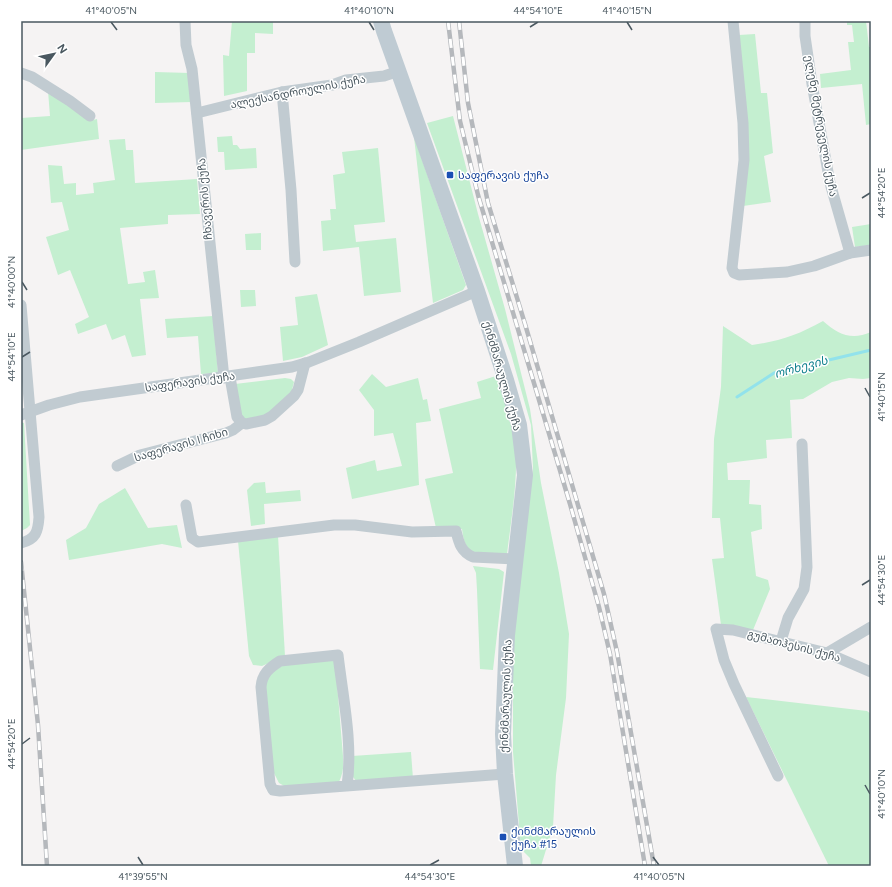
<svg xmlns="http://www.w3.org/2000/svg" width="892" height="887" viewBox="0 0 892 887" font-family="Figtree,'Noto Sans Georgian',sans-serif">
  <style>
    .green { fill: #c4efd0 }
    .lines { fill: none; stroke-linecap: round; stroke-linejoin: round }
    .stream { stroke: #92e2eb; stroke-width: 3 }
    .street { stroke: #c1cbd1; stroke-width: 11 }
    .secondary { stroke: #bfcbd3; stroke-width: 16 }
    .rail-casing { stroke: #b5b8bc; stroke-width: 4.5 }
    .rail { stroke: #fff; stroke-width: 3; stroke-dasharray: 9; stroke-linecap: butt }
    .ticks { fill: none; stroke: #4a5860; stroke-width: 1.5 }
    .transit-dot { fill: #1a4fb4; stroke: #fff; stroke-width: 1.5 }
    .labels { text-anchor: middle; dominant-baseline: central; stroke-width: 3; stroke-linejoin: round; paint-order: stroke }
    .street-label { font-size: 11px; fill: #4a5860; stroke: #fff }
    .transit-label { font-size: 11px; fill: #164399; stroke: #fff; text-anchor: start }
    .water-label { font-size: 12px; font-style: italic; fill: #10818e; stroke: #fff }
    .neatline { fill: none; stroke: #4a5860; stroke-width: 1.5 }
    .ticks-label { font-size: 10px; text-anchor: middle; fill: #4a5860 }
  </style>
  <rect width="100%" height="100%" fill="#f5f3f3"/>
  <g class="green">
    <path d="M 232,21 L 273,21 L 273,34 L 255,33 L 255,53 L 247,53 L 247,91 L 224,96 L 223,55 L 229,56 Z"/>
    <path d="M 847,21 L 866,21 L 869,47 L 871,47 L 871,124 L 866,125 L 862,84 L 821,88 L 820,74 L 851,70 L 848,42 L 854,42 L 852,25 L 847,25 Z"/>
    <path d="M 755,34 L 761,93 L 767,93 L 773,153 L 764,156 L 771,202 L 743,206 L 739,35 Z"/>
    <path d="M 155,72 L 190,73 L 192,102 L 155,103 Z"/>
    <path d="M 48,91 L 93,120 L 97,119 L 99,139 L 21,150 L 21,118 L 50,116 Z"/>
    <path d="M 453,116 L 478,214 L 505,309 L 530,409 L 541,483 L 559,573 L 569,634 L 566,698 L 556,775 L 553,827 L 541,866 L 531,866 L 530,858 L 521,849 L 513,752 L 513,643 L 526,510 L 533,469 L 531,425 L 511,354 L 427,123 Z"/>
    <path d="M 232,136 L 233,145 L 237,145 L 240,149 L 256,148 L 257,168 L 225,170 L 224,152 L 218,152 L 217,137 Z"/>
    <path d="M 414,137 L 466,285 L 463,290 L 433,303 Z"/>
    <path d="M 125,139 L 126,150 L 133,150 L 135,183 L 197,179 L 200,214 L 168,215 L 168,224 L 120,228 L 128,284 L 145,282 L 143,272 L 155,270 L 159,298 L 140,299 L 146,355 L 132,357 L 125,335 L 112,340 L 106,324 L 78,334 L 75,324 L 89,317 L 70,270 L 58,275 L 46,237 L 69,230 L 62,202 L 51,203 L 48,165 L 62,166 L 64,184 L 76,183 L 76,195 L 94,193 L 93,183 L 115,180 L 109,140 Z"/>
    <path d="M 378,148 L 385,222 L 354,225 L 356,242 L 396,238 L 401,292 L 364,296 L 359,247 L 323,251 L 321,221 L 331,220 L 330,209 L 336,209 L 333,175 L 345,173 L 342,152 Z"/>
    <path d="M 871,224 L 871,245 L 855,247 L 852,227 Z"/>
    <path d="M 261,233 L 261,250 L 246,250 L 245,234 Z"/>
    <path d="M 240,290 L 255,290 L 256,306 L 241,307 Z"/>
    <path d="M 317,294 L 328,345 L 302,357 L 283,361 L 280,327 L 298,325 L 295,297 Z"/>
    <path d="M 213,316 L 218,373 L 201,374 L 198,336 L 167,338 L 165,319 Z"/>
    <path d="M 823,321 C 838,334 851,341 871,332 L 871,378 L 863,379 L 849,378 L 832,382 L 803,399 L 790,400 L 792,438 L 766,440 L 767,458 L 727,463 L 728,480 L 750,480 L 749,504 L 761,505 L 762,529 L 751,532 L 756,576 L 768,580 L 770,589 L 753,630 L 721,625 L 712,559 L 724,558 L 720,518 L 712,518 L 714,439 L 721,387 L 723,326 L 752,345 C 780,341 798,335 823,321 Z"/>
    <path d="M 372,374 L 386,387 L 418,378 L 423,400 L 427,399 L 431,421 L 416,423 L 419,485 L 352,499 L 346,468 L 375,460 L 377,471 L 402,466 L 393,433 L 374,436 L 374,410 L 359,390 Z"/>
    <path d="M 499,375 C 505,400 514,427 516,453 C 517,487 511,521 507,554 C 498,554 477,556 470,550 C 464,545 463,536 462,529 L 436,528 L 425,479 L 453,473 L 439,409 L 481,398 L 477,382 Z"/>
    <path d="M 285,378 L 291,379 L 294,382 L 291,394 L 267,415 L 249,422 L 241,418 L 235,384 Z"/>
    <path d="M 21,422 L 24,423 L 30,525 L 27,528 L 21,531 Z"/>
    <path d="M 265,482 L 266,493 L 300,490 L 301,501 L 264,504 L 265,524 L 251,526 L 247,490 L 254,483 Z"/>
    <path d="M 125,488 L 148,528 L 177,525 L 182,548 L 162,544 L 69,560 L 66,540 L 86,528 L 99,504 Z"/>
    <path d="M 278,536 L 285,656 L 262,666 L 253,665 L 249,656 L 238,541 Z"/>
    <path d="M 473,566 L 499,569 L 504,572 L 493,670 L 480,669 L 477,590 L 476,573 Z"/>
    <path d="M 335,659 L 343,756 C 344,766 343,773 339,782 L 286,787 L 279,783 L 272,769 L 264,686 L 267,677 L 281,665 Z"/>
    <path d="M 746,697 L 867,711 L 871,714 L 871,866 L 829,866 Z"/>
    <path d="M 411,752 L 413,779 L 357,782 L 353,777 L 352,756 Z"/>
  </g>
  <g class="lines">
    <path class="stream" d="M 737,397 L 774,373 L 871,350"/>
    <g class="street">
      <path d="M 185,21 L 186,45 L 192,69 L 224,378"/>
      <path d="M 733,21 L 743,123 L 744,160 L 732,268 L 734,273 L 739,275 L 787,272 L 814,266 L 850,253 L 871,250"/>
      <path d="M 805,21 L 805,36 L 812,84 L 830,183 L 850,253"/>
      <path d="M 21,73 L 32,77 L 70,101 L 90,116"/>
      <path d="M 282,92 L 291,190 L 295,262"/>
      <path d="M 197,113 L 282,92 L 332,85 L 346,80 L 384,76 L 399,71"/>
      <path d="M 21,305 L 39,517 C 38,532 36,539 21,543"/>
      <path d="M 230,377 L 237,417 L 242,423"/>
      <path d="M 21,415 L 49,405 L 80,397 L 292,367 L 309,362 L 359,342 L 477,291"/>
      <path d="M 242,423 L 246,424 L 265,420 L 272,416 L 294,396 L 298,390 L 305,363"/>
      <path d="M 117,466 L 140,455 L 226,433 L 233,430 L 242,423"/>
      <path d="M 186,505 L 192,538 L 198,542 L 334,525 L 355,525 L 412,532 L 456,531 C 459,543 461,552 473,557 L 516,559"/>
      <path d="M 781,641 L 788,618 L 804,589 L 807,567 L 802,444"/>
      <path d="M 827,653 L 871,627"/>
      <path d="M 778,776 L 734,684 L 724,660 L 716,629 L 733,630 L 827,653 L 871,672"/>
      <path d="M 347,786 C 353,743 343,698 338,655 L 280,661 C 269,668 262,674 261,687 L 270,784 L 273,790 L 280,791 L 505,774"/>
    </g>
    <path class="secondary" d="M 381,21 L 384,31 L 477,291 L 506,380 L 519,425 L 525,475 L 507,635 L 503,734 L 505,774 L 515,866"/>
    <g class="rail-casing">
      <g id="rail">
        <path d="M 448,21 L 460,121 L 478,195 L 570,504 L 599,607 L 610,654 L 645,866"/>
        <path d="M 459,21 L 468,103 L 488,203 L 525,324 L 604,594 L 617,652 L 654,866"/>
        <path d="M 21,562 L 38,725 L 47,866"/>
      </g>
    </g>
    <use href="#rail" class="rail"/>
  </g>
  <path class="ticks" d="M 111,22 L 117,30M 369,22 L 374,30M 627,22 L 632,30M 530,27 L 538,22M 862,198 L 870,193M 22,282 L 27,290M 22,357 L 30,352M 865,388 L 870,397M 862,585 L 870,580M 22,744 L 30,738M 865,785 L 870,794M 138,857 L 143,865M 653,857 L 659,865M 430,865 L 439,860"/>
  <g class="transit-dot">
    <rect x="446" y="171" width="8" height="8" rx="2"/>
    <rect x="499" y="833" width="8" height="8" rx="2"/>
  </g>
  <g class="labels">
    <g class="street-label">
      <text transform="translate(298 92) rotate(-11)">ალექსანდროულის ქუჩა</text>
      <text transform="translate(821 126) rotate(80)">ელენე მეტრეველის ქუჩა</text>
      <text transform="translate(205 199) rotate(-95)">ჩხავერის ქუჩა</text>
      <text transform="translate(502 376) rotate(74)">ქინძმარაულის ქუჩა</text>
      <text transform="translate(190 382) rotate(-8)">საფერავის ქუჩა</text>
      <text transform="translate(181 445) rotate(-16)">საფერავის I ჩიხი</text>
      <text transform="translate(794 646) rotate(15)">გუმათჰესის ქუჩა</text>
      <text transform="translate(506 696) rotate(-88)">ქინძმარაულის ქუჩა</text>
    </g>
    <g class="transit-label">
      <text x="458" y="175">საფერავის ქუჩა</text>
      <text x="511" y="831">ქინძმარაულის<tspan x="511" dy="13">ქუჩა #15</tspan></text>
    </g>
    <g class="water-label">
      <text transform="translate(801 367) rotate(-15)">ორხევის</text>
    </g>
  </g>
  <rect width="892" height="887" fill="none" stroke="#ffffff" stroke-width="44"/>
  <g transform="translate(54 54) rotate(57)" stroke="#ffffff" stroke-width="3" paint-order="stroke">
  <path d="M0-3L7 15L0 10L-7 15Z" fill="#4a5860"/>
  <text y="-6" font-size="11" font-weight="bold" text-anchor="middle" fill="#4a5860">N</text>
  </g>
  <rect x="22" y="22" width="848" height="843" class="neatline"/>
  <g class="ticks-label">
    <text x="111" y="14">41°40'05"N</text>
    <text x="369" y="14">41°40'10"N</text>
    <text x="538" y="14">44°54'10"E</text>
    <text x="627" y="14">41°40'15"N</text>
    <text transform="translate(881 193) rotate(-90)" y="4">44°54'20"E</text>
    <text transform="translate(11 282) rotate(-90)" y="4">41°40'00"N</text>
    <text transform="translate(11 357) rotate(-90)" y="4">44°54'10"E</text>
    <text transform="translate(881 397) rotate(-90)" y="4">41°40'15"N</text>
    <text transform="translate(881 580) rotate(-90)" y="4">44°54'30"E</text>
    <text transform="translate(11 744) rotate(-90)" y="4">44°54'20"E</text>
    <text transform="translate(881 794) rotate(-90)" y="4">41°40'10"N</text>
    <text x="143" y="880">41°39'55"N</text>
    <text x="430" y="880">44°54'30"E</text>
    <text x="659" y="880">41°40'05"N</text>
  </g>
</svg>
